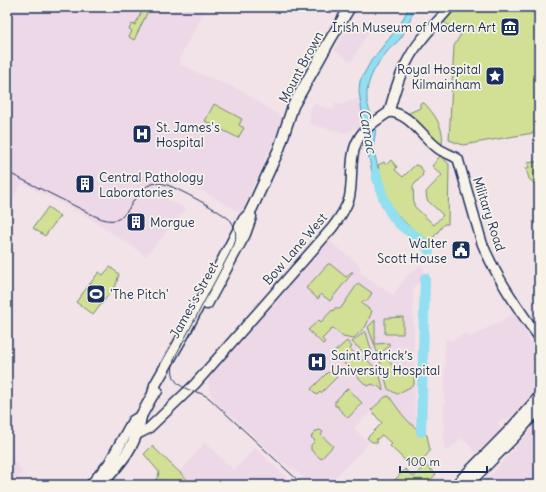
<svg xmlns="http://www.w3.org/2000/svg" width="546" height="492" viewBox="0 0 546 492" font-family="Delius,sans-serif">
  <style>
    .built { fill: #edd8e7 }
    .green { fill: #d1e094; stroke: #768879 }
    .water { fill: #91dff0; stroke: #6299b6 }
    .lines { fill: none; stroke-linecap: round; stroke-linejoin: round }
    .river { stroke: #91dff0; stroke-width: 10 }
    .tertiary-casing { stroke: #1b2f5e; stroke-width: 12 }
    .secondary-casing { stroke: #1b2f5e; stroke-width: 13 }
    .tertiary { stroke: #f7f3e8; stroke-width: 9 }
    .secondary { stroke: #f7f3e8; stroke-width: 10 }
    .tram { stroke: #1b2f5e; stroke-width: 1 }
    .labels { text-anchor: middle; dominant-baseline: central; stroke-width: 3.5; stroke-linejoin: round; paint-order: stroke }
    .poi-label { font-size: 13px; fill: #1b2f5e; stroke: #f7f3e8; text-anchor: start }
    .street-label { font-size: 13px; fill: #1b2f5e; stroke: #f7f3e8 }
    .water-label { font-size: 14px; font-style: italic; fill: #33527b; stroke: #f7f3e8 }
  </style>
  <rect width="100%" height="100%" fill="#f1e3e7"/>
  <filter id="ink" filterUnits="userSpaceOnUse"><feTurbulence type="fractalNoise" baseFrequency=".025" numOctaves="2"/><feDisplacementMap in="SourceGraphic" scale="8" xChannelSelector="R" yChannelSelector="G"/><feConvolveMatrix kernelMatrix="1 2 1 2 8 2 1 2 1" color-interpolation-filters="sRGB"/></filter>
  <g filter="url(#ink)">
    <g class="built">
      <path d="M 7,7 L 207,7 L 181,55 L 180,64 L 198,73 L 241,90 L 285,120 L 266,157 L 241,214 L 237,210 L 204,192 L 177,180 L 168,200 L 186,209 L 146,256 L 87,216 L 22,183 L 7,207 Z"/>
      <path d="M 353,20 L 369,31 L 351,62 L 334,50 Z"/>
      <path d="M 360,98 L 365,125 L 361,129 L 355,128 L 347,133 L 309,124 L 310,111 L 314,103 L 323,107 L 333,110 L 335,102 L 343,104 Z"/>
      <path d="M 329,241 L 355,261 L 361,269 L 359,272 L 393,295 L 407,276 L 420,265 L 424,268 L 422,281 L 416,285 L 413,289 L 415,429 L 405,418 L 389,396 L 385,397 L 354,428 L 369,443 L 327,485 L 311,485 L 293,468 L 289,468 L 217,403 L 210,394 L 208,376 L 257,319 Z"/>
      <path d="M 515,313 L 528,332 L 528,337 L 530,341 L 538,344 L 539,347 L 539,386 L 514,415 L 504,421 L 502,419 L 498,423 L 501,430 L 476,453 L 462,438 L 447,451 L 444,448 L 445,339 L 451,341 L 466,333 L 469,338 Z"/>
      <path d="M 539,421 L 539,485 L 477,485 L 495,471 Z"/>
      <path d="M 205,443 L 234,470 L 255,448 L 295,485 L 193,485 L 180,472 Z"/>
      <path d="M 7,454 L 23,472 L 9,485 L 7,485 Z"/>
    </g>
    <g class="green">
      <path d="M 454,7 L 539,7 L 539,132 L 463,145 L 449,140 L 454,46 L 461,34 L 442,21 Z"/>
      <path d="M 143,9 L 148,11 L 134,40 L 129,37 L 132,31 L 129,29 L 132,24 L 135,25 Z"/>
      <path d="M 420,103 L 424,103 C 434,113 445,129 442,144 L 439,143 L 407,114 L 420,108 Z"/>
      <path d="M 214,104 L 242,119 L 239,125 L 244,128 L 238,138 L 205,121 Z"/>
      <path d="M 440,156 L 449,164 L 448,224 L 444,224 L 430,242 C 412,229 394,216 385,195 C 381,186 380,175 378,165 L 384,162 L 386,165 L 391,160 L 397,167 L 395,170 L 403,177 L 415,165 L 419,166 L 424,172 L 422,174 L 423,175 L 413,186 L 414,206 L 434,225 L 443,215 L 427,200 L 426,192 L 442,175 L 432,166 Z"/>
      <path d="M 539,161 L 539,187 L 529,179 L 526,168 L 529,168 L 528,163 Z"/>
      <path d="M 48,207 L 60,216 L 45,236 L 33,228 Z"/>
      <path d="M 328,264 L 330,264 L 346,277 L 351,272 L 353,272 L 330,301 L 321,294 L 318,299 L 306,288 Z"/>
      <path d="M 110,267 L 119,274 L 116,285 L 93,315 L 76,302 L 99,272 L 103,275 Z"/>
      <path d="M 358,283 L 372,293 L 367,301 L 363,301 L 362,304 L 372,311 L 366,326 L 353,339 L 343,337 L 333,328 L 322,339 L 325,342 L 323,344 L 308,330 L 319,320 L 321,322 L 332,310 L 333,311 L 336,307 L 338,309 L 341,308 Z"/>
      <path d="M 403,317 L 403,334 L 385,334 L 385,318 Z"/>
      <path d="M 375,320 L 375,344 L 389,343 L 389,346 L 381,353 L 403,376 L 411,369 L 414,369 L 414,385 L 397,394 L 388,389 L 380,360 L 368,327 Z"/>
      <path d="M 365,331 L 366,332 L 373,356 L 370,358 L 352,342 Z"/>
      <path d="M 347,341 L 352,347 L 350,349 L 362,360 L 366,359 C 378,370 381,374 383,391 L 377,385 L 376,387 L 373,384 L 367,386 L 352,371 L 351,367 L 347,366 L 333,353 Z"/>
      <path d="M 328,372 L 333,373 L 337,377 L 321,393 L 320,392 L 317,395 L 311,389 Z"/>
      <path d="M 348,388 L 362,403 L 348,418 L 338,408 L 338,406 L 335,406 L 335,401 L 337,401 L 337,399 Z"/>
      <path d="M 389,396 C 401,413 408,425 427,435 L 430,451 L 416,468 L 411,466 L 390,446 L 392,444 L 382,435 L 376,440 L 378,442 L 377,443 L 375,442 L 372,442 L 367,438 L 382,423 L 371,410 L 385,397 Z"/>
      <path d="M 320,430 L 323,432 L 321,435 L 333,446 L 321,459 L 311,450 L 311,445 L 315,441 L 311,437 L 316,431 Z"/>
      <path d="M 152,446 L 193,485 L 151,485 L 158,477 L 159,472 L 144,454 Z"/>
      <path d="M 425,465 L 436,474 L 426,485 L 398,485 L 394,481 L 405,469 L 414,477 Z"/>
    </g>
    <path class="water" d="M 409,7 L 415,7 C 411,17 407,28 401,38 C 397,43 390,47 386,53 C 371,71 359,95 373,117 L 371,120 L 376,129 L 373,148 L 383,187 L 374,184 C 373,177 367,145 364,141 L 364,126 L 359,91 L 360,81 L 371,61 L 400,25 Z"/>
    <g class="lines">
      <g class="river">
        <path d="M 376,173 C 381,193 387,215 404,228 C 415,236 422,238 429,251"/>
        <path d="M 421,432 L 425,278"/>
      </g>
      <g class="tertiary-casing">
        <g id="tertiary">
          <path d="M 389,112 C 410,113 422,137 439,149 C 445,153 452,155 458,159 L 482,243 C 496,277 517,308 539,337"/>
          <path d="M 389,112 C 394,94 399,76 408,60 C 418,40 436,24 450,7"/>
          <path d="M 132,434 L 140,433 L 148,429 L 195,384 L 332,228 C 339,219 345,210 349,199 C 354,180 348,156 359,138 C 365,127 379,119 389,112"/>
        </g>
      </g>
      <g class="secondary-casing">
        <g id="secondary">
          <path d="M 207,304 L 245,234 L 251,217"/>
          <path d="M 153,394 L 155,385 L 184,334 L 244,219 L 249,214 L 253,206 L 279,149 L 293,106 L 330,40 L 350,7"/>
          <path d="M 91,485 L 109,464 L 133,421 L 141,416 L 152,396 L 157,391"/>
          <path d="M 101,485 C 119,465 138,444 141,416"/>
          <path d="M 456,485 L 509,431 L 539,397"/>
          <path d="M 467,485 L 515,436 L 539,408"/>
        </g>
      </g>
      <use href="#tertiary" class="tertiary"/>
      <use href="#secondary" class="secondary"/>
      <path class="tram" d="M 7,172 L 95,216 C 133,234 126,192 152,184 C 156,183 160,183 164,184 C 174,186 226,214 231,221 C 236,228 237,237 234,245 L 176,355 C 170,368 171,382 185,388 C 193,392 201,392 209,398 L 303,485"/>
    </g>
  </g>
  <defs>
    <g id="museum-square" transform="scale(1)"><rect x="-9" y="-9" width="18" height="18" rx="4" fill="#1b2f5e" stroke="#f7f3e8"/><path d="M0-6L6-3V-2H-6V-3ZM-5-1h2V3h-2ZM-1-1h2V3h-2ZM3-1h2V3H3ZM-6 4H6V6H-6Z" fill="#fff"/></g>
    <g id="sight-square" transform="scale(1)"><rect x="-9" y="-9" width="18" height="18" rx="4" fill="#1b2f5e" stroke="#f7f3e8"/><path d="M0-6L1.8-2.2L6-1.7L2.9 1.2L3.7 5.4L0 3.3L-3.7 5.4L-2.9 1.2L-6-1.7L-1.8-2.2Z" fill="#fff"/></g>
    <g id="hospital-square" transform="scale(1)"><rect x="-9" y="-9" width="18" height="18" rx="4" fill="#1b2f5e" stroke="#f7f3e8"/><path d="M-5-5h3v3.5h4V-5h3V5h-3V1.5h-4V5h-3Z" fill="#fff"/></g>
    <g id="building-square" transform="scale(1)"><rect x="-9" y="-9" width="18" height="18" rx="4" fill="#1b2f5e" stroke="#f7f3e8"/><path d="M-4-6H4V6H1V3H-1V6H-4ZM-2.5-4.3h1.7v1.8h-1.7ZM.8-4.3h1.7v1.8H.8ZM-2.5-1h1.7V.8h-1.7ZM.8-1h1.7V.8H.8Z" fill="#fff"/></g>
    <g id="civic-square" transform="scale(1)"><rect x="-9" y="-9" width="18" height="18" rx="4" fill="#1b2f5e" stroke="#f7f3e8"/><path d="M-.6-6.5H3V-4.5H.6V-3L4-1V1h2V6H-6V1h2V-1L-.6-3ZM-1.2 2.5V6h2.4V2.5Z" fill="#fff"/></g>
    <g id="stadium-square" transform="scale(1)"><rect x="-9" y="-9" width="18" height="18" rx="4" fill="#1b2f5e" stroke="#f7f3e8"/><path d="M0-5a6.5 5 0 1 0 0 10a6.5 5 0 1 0 0-10ZM-3.5-1.8h7v3.6h-7Z" fill="#fff"/></g>
  </defs>
  <g fill-rule="evenodd">
    <use href="#museum-square" x="510" y="27"/>
    <use href="#sight-square" x="495" y="76"/>
    <use href="#hospital-square" x="142" y="134"/>
    <use href="#building-square" x="85" y="184"/>
    <use href="#building-square" x="136" y="222"/>
    <use href="#civic-square" x="461" y="250"/>
    <use href="#stadium-square" x="96" y="294"/>
    <use href="#hospital-square" x="317" y="362"/>
  </g>
  <g class="labels">
    <g class="poi-label">
      <text x="496" y="27" text-anchor="end">Irish Museum of Modern Art</text>
      <text x="481" y="69" text-anchor="end">Royal Hospital<tspan x="481" dy="15">Kilmainham</tspan></text>
      <text x="156" y="127">St. James's<tspan x="156" dy="15">Hospital</tspan></text>
      <text x="99" y="177">Central Pathology<tspan x="99" dy="15">Laboratories</tspan></text>
      <text x="150" y="222">Morgue</text>
      <text x="447" y="243" text-anchor="end">Walter<tspan x="447" dy="15">Scott House</tspan></text>
      <text x="110" y="294">'The Pitch'</text>
      <text x="331" y="355">Saint Patrick’s<tspan x="331" dy="15">University Hospital</tspan></text>
    </g>
    <g class="street-label">
      <text transform="translate(301 67) rotate(-62)">Mount Brown</text>
      <text transform="translate(489 214) rotate(72)">Military Road</text>
      <text transform="translate(295 249) rotate(-49)">Bow Lane West</text>
      <text transform="translate(194 300) rotate(-61)">James's Street</text>
    </g>
    <g class="water-label">
      <text transform="translate(368 131) rotate(80)">Camac</text>
    </g>
  </g>
  <rect width="546" height="492" fill="none" stroke="#f7f3e8" stroke-width="24"/>
  <rect x="12" y="12" width="522" height="468" fill="none" stroke="#1b2f5e" stroke-width="1.5" filter="url(#ink)"/>
  <path d="M400 466v6h87v-6" fill="none" stroke="#1b2f5e" stroke-width="2"/>
  <text x="406" y="466" font-size="12" fill="#1b2f5e" stroke="#f7f3e8" stroke-width="3" paint-order="stroke">100 m</text>
</svg>
